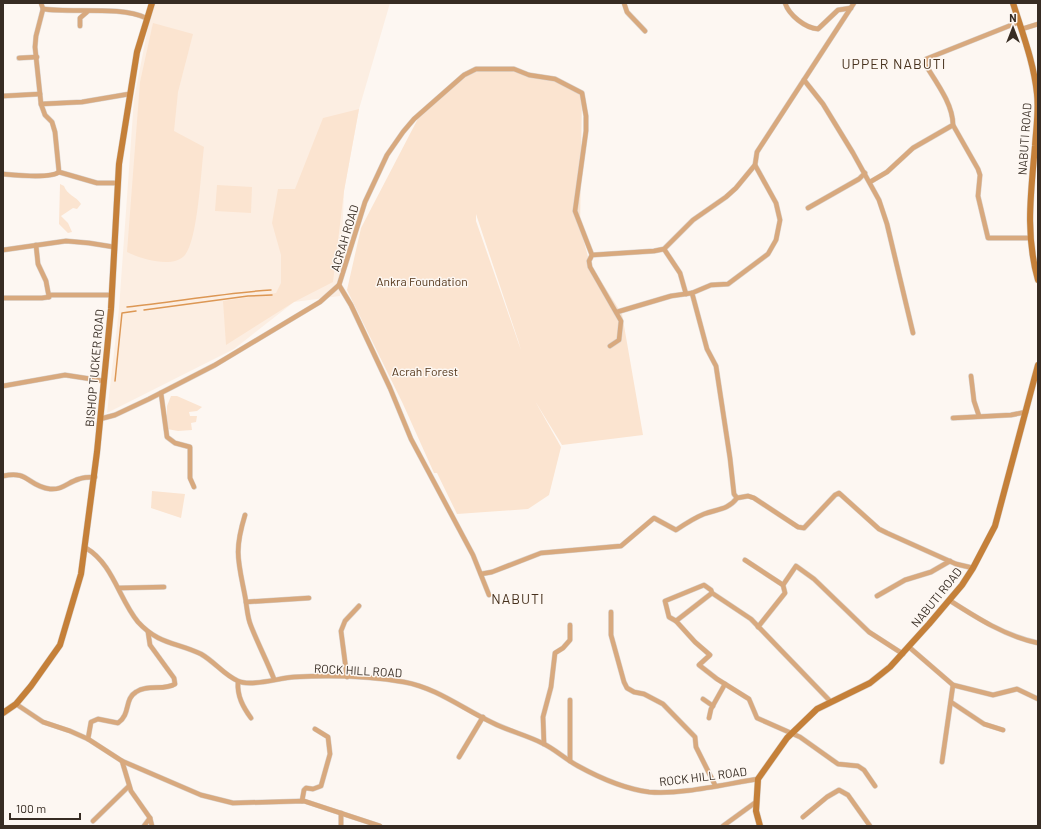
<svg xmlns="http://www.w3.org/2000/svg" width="1041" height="829" viewBox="0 0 1041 829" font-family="Barlow,sans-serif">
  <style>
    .built { fill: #fceee2 }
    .green { fill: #fbe4d0; fill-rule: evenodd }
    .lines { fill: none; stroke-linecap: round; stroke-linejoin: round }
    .stream { stroke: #dc9754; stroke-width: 1.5 }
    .street-casing { stroke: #d9d2cd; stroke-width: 5.5 }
    .secondary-casing { stroke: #d9d2cd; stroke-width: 7 }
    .street { stroke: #d8a97e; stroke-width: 4.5 }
    .secondary { stroke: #c58039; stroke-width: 6 }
    .labels { text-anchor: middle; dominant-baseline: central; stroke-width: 3; stroke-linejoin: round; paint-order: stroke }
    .street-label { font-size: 12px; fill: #372c23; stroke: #fdf7f2 }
    .park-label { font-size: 12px; fill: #523519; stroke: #fdf7f2 }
    .quarter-label { font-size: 14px; letter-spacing: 1px; fill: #47311d; stroke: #fdf7f2 }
  </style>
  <rect width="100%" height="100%" fill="#fdf7f2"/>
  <path class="built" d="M 155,3 L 390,3 L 359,109 L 344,191 L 340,296 L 294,302 L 234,349 L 107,413 L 119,309 L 134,99 L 150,17 Z"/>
  <g class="green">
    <path d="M 153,23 L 193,34 L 178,92 L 174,131 L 204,147 C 201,170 198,240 185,255 C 173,269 141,259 127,252 L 140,82 Z"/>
    <path d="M 476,69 L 514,69 L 555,79 L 582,93 L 580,227 L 590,264 L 622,314 L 643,435 L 562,445 L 535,401 L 561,447 L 549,495 L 528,509 L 457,514 L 437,473 L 434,473 L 403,404 L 347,290 L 361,228 L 424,107 L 425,108 ZM 476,214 L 518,340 L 521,350 L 476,221 Z"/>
    <path d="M 359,109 L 344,191 L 333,282 L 294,302 L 226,345 L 223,301 L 276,293 L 281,283 L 281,255 L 272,223 L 278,189 L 295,189 L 323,118 Z"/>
    <path d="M 60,184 L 64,186 C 67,195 76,196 81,204 L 77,209 L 73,208 L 61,216 L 68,223 L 72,232 L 68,233 L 59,224 Z"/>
    <path d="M 217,185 L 252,187 L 251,213 L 215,211 Z"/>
    <path d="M 171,396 L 177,396 L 202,407 L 197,411 L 189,412 L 190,416 L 197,416 L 196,422 L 191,423 L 192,430 L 178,431 L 167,429 L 167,406 Z"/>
    <path d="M 152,491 L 185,494 L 181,518 L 151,508 Z"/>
  </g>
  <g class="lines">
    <g class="stream">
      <path d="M 127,307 C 175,302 223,293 271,290"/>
      <path d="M 144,310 L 248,296 L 272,295"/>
      <path d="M 115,381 L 122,313 L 136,311"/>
    </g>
    <g class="street-casing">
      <g id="street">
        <path d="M 41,3 L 43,9"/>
        <path d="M 624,3 L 627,12 L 645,31"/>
        <path d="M 785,3 C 789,15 805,28 818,29 L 838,10 L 851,8"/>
        <path d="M 80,26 L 80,18 L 87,12"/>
        <path d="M 1022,29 L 1038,24"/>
        <path d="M 19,58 L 37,57"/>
        <path d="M 804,80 L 823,104 L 853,153 L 879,200 L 887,224 L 913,333"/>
        <path d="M 3,96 L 40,94"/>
        <path d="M 41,104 L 82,102 L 129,94"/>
        <path d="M 953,125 L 978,169 L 980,175 L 978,196 L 988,238 L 1030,238"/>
        <path d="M 3,174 C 14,175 51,179 59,172"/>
        <path d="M 870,182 L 887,172 L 913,148 L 953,125 C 953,104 936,82 925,64 L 926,59 L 1019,22"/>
        <path d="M 118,183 L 97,183 L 59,172 L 55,132 L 52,122 L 45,115 L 41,104 L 35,47 L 36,36 L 43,9 C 72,13 121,6 146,18"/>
        <path d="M 808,208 L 859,179 L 865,173"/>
        <path d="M 36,245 L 38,264 L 46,281 L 49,297 L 50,295 L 112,295"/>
        <path d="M 664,249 L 680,273 L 686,294"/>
        <path d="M 3,250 L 66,241 L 89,243 L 114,247"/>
        <path d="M 339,285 L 351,305 L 390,388 L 411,439 L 473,555 L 489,595"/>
        <path d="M 692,293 L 707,349 L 716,366 L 730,458 L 734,494 L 737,498"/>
        <path d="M 3,298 L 42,298 L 49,297"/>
        <path d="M 617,312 L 671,296 L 692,293 L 711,285 L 728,284 L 768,254 L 776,240 L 780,220 L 776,203 L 755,165 L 757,152 L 854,3"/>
        <path d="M 610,346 L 619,340 L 621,321 L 590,267 L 589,261 L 592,255 L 654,251 L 664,249 L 693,220 L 726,197 L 736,188 L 755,165"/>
        <path d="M 971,376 L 974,401 L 979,416"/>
        <path d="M 3,386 L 65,375 L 104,381"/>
        <path d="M 161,393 L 167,437 L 175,443 L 190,447 L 190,478 L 194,487"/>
        <path d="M 953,418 L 1011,415 L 1026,412"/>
        <path d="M 100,419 L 115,415 L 149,399 L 215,365 L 320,302 L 339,285 L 365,202 L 387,155 L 403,132 L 414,119 L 464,75 L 476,69 L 514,69 L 529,75 L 555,79 L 582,93 L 586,116 L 586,131 L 575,211 L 592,255"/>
        <path d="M 3,476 C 29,470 27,486 50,489 C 63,490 68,482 79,479 C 84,477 89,477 95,477"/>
        <path d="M 245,515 C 234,551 238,560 245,596 C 247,606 247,617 251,626 C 258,644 267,661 274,679"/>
        <path d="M 86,548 C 113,564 119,599 138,622 C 159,645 177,642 201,654 C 215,662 224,675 238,681 C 251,687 279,678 294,677 C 330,675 369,676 404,682 C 437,688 463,709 493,723 C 509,731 526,735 542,743 C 555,749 565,759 578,766 C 598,777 626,789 649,792 C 681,795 725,784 758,779"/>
        <path d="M 745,560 L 783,585"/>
        <path d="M 481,574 L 492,572 L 541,553 L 621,546 L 654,518 L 676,530 C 685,524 694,518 704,514 C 717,509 728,510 737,498 L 748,496 L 754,498 L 798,527 L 804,528 L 835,495 L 839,493 L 879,529 L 887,533 L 956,564 L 973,568"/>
        <path d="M 119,588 L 164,587"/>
        <path d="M 712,593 L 711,590 L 704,585 L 665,601 L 669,617 L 676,621 L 712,593 L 751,619 L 830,701"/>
        <path d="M 877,596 L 905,580 L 931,572 L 950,561"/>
        <path d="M 949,600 C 977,618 1005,636 1038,643"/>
        <path d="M 246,602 L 309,598"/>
        <path d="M 611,612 L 611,635 L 624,682 L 627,688 L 634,692 L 644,694 L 663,704 L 695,737 L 696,747 L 715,785"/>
        <path d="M 676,621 L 695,642 L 710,655 L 699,665 L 717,679 L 725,684"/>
        <path d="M 758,627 L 785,593 L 783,585 L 796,566 L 814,579 L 869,632 L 903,654"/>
        <path d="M 909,647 L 953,685 L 993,695 L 1017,689 L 1038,699"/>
        <path d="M 347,677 L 341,631 L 345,621 L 359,606"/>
        <path d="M 238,682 C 237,696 243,707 251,718"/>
        <path d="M 703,699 L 713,706"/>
        <path d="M 951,702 L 984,724 L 1003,730"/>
        <path d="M 16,704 L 43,722 L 70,731 L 88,739 L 122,761 L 201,795 L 233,803 L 304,801 L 380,826"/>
        <path d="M 709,718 L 711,709 L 725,684 L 749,699 L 757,718 L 800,737 L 838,764 L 858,766 L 864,770 L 875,786"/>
        <path d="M 88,739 L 91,722 L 98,719 L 118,723 C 131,714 124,699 136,692 C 148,684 164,691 175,684 L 174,678 L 150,645 L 148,632"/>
        <path d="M 544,744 L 543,717 L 551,687 L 555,653 L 563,648 L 570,640 L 570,625"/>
        <path d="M 459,757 L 483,717"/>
        <path d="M 122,761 L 131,791 L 150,818 L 152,826"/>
        <path d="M 570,761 L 570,700"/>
        <path d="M 942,762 L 953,685"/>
        <path d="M 302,801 L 304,790 L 306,788 L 313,789 L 321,786 L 330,754 L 328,737 L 315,729"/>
        <path d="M 803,817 L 827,797 L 839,790 L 848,795 L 870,826"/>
        <path d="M 93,821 L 129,786"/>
        <path d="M 144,826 L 150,818"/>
        <path d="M 341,826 L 341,813"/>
        <path d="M 723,826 L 756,802"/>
      </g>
    </g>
    <g class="secondary-casing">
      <g id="secondary">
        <path d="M 1013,3 C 1022,32 1034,63 1037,94 C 1039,111 1036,129 1035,146 C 1031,193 1025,234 1038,280"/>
        <path d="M 3,713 L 16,704 L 31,686 L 60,645 L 81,574 L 97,452 L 111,309 L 119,164 L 137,52 L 152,3"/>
        <path d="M 760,826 L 756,811 L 758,779 L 787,738 L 817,709 L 870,683 L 890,667 L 929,624 L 962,585 L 973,568 L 995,526 L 1038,365"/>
      </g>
    </g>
    <use href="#street" class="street"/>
    <use href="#secondary" class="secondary"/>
  </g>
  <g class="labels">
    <g class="street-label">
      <text transform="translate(1024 139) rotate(-86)">NABUTI ROAD</text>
      <text transform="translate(344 238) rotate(-73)">ACRAH ROAD</text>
      <text transform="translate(94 368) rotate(-85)">BISHOP TUCKER ROAD</text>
      <text transform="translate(936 597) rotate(-51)">NABUTI ROAD</text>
      <text transform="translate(358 670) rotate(3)">ROCK HILL ROAD</text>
      <text transform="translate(703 776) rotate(-7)">ROCK HILL ROAD</text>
    </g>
    <g class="park-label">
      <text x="422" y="281">Ankra Foundation</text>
      <text x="425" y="371">Acrah Forest</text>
    </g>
    <g class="quarter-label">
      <text x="894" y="63">UPPER NABUTI</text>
      <text x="518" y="598">NABUTI</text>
    </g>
  </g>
  <rect width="1041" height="829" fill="none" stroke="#372c23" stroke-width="8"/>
  <g transform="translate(1013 28)" stroke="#fdf7f2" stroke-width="3" paint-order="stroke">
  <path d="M0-3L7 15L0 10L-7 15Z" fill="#372c23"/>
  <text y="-6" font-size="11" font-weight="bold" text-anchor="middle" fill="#372c23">N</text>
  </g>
  <path d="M10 813v6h70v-6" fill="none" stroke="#372c23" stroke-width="2"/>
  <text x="16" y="813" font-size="12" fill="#372c23" stroke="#fdf7f2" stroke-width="3" paint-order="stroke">100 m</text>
</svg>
